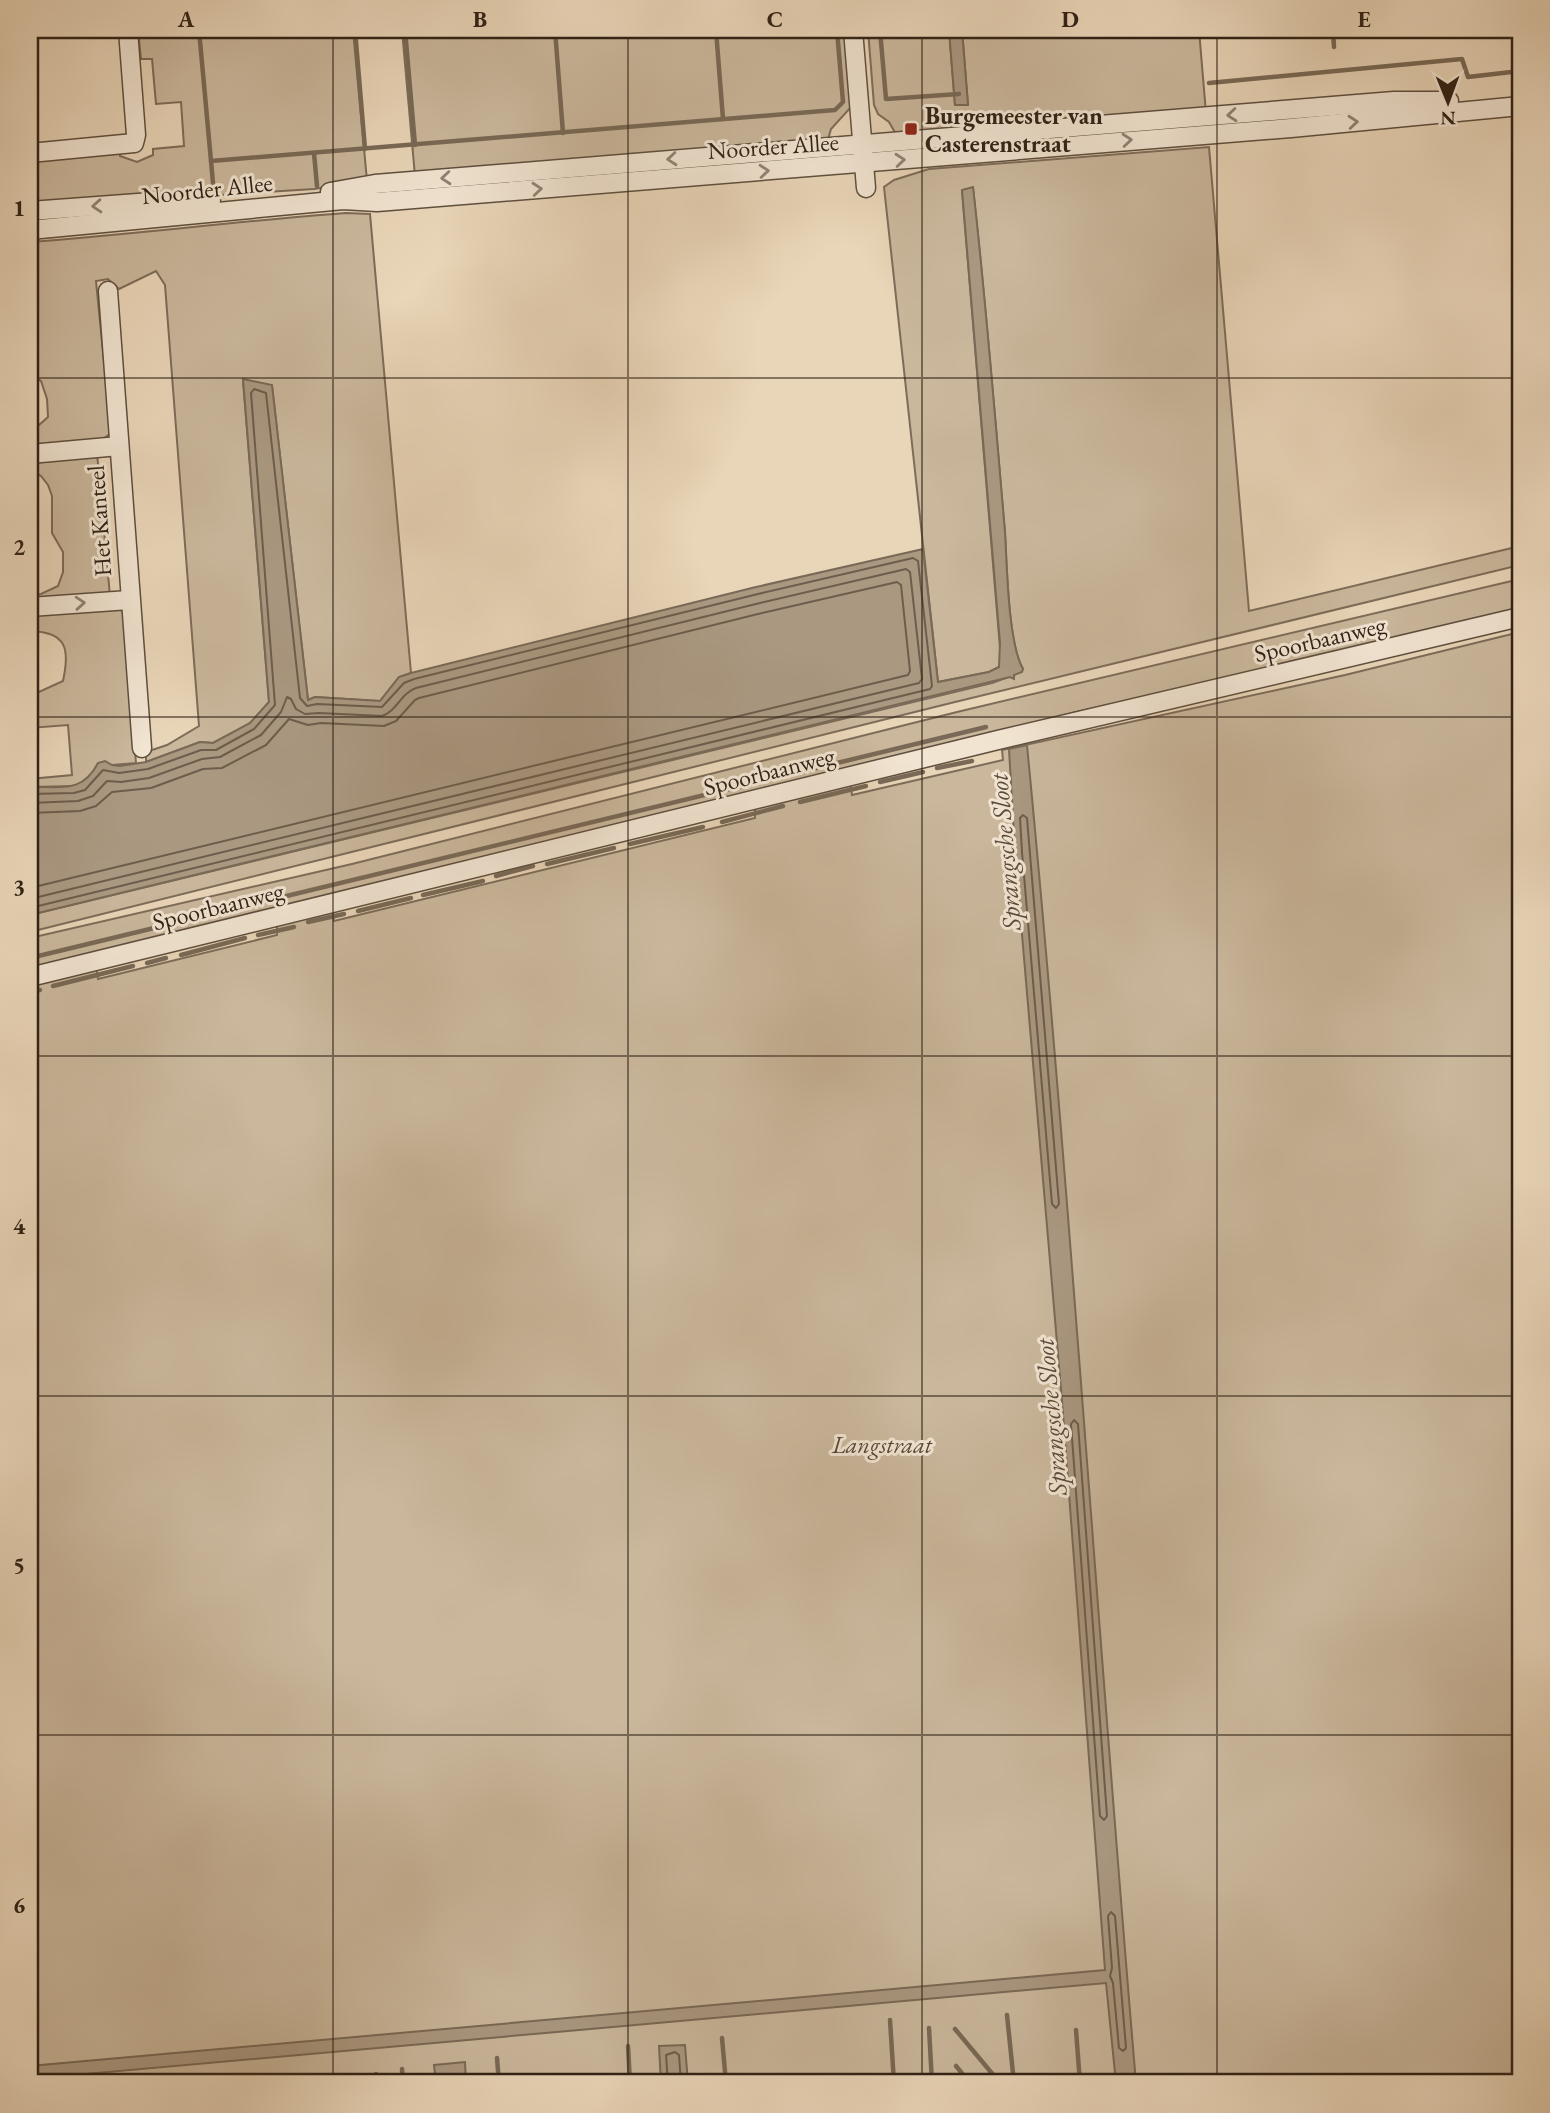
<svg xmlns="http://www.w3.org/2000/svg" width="1550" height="2113" viewBox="0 0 1550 2113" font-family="'EB Garamond',serif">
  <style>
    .green { fill: #cab79c; stroke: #7d6c59; stroke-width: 2 }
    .water { fill: #aa9881; stroke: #796956; stroke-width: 2 }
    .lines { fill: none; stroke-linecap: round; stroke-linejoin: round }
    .shore { stroke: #6d5d4c; stroke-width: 2 }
    .stream { stroke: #796956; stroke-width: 4.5 }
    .minor-casing { stroke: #5e4f3e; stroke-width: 21 }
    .minor { stroke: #f1e4d1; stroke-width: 18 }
    .oneway { stroke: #908374 }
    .grid { fill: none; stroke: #302216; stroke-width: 2; stroke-opacity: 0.55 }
    .poi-dot { fill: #8f2418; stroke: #f1e4d1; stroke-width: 2.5 }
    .labels { text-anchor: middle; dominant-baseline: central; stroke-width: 6; stroke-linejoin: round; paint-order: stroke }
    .poi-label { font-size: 24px; font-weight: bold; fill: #302216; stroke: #f1e4d1; text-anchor: start }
    .street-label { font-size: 24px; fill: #302216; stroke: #f1e4d1 }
    .park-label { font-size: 24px; font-style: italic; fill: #564738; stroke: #f1e4d1 }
    .water-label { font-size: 26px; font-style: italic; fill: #5b4b3b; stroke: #f1e4d1 }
    .neatline { fill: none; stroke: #302216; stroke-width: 2.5 }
    .grid-label { font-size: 23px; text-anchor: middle; font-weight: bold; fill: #302216 }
  </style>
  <rect width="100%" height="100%" fill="#e9d5b8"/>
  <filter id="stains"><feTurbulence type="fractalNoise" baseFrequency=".00286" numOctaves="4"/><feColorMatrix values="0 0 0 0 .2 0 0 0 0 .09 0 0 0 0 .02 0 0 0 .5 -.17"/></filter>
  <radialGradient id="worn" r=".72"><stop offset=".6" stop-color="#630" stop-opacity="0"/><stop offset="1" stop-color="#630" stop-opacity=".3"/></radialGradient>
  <g class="green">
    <path d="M 138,30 L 353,30 L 367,181 L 314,189 L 30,207 L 30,159 L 120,152 L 120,156 L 137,162 L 153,155 L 153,149 L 184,146 L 181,102 L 156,104 L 152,59 L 141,59 Z"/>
    <path d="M 402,30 L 845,30 L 852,106 L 831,129 L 827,143 L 415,176 Z"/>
    <path d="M 868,30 L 949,30 L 955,105 L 968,105 L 962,30 L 1199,30 L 1206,113 L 897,136 L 889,122 L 878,114 L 874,105 Z"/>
    <path d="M 1209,147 L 1249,611 L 1520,546 L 1520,565 L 955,702 L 30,932 L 30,915 L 992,683 L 1014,675 L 1023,669 C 1008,643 1007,566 1005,533 C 995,418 986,303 973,188 L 962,191 L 1001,660 L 999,667 L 989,672 L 938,682 L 884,187 L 894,180 L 929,169 Z"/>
    <path d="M 346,213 L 370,214 L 411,673 L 399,677 L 380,701 L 315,697 L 308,700 L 272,386 L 243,380 L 269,702 L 250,724 L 213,743 L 200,742 L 146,762 L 146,752 L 167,745 L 199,726 L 165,285 L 156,271 L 119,289 L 108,279 L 96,281 L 111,433 L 99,442 L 30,446 L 30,433 L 48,417 L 47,399 L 41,381 L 30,375 L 30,242 C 135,234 240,221 346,213 Z"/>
    <path d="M 97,453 L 110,596 L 30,602 L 30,595 L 41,594 L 58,586 L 63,572 L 63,552 L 52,533 L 52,496 L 48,485 L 41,476 L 30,470 L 30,458 Z"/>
    <path d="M 1520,579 L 1520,613 L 1076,712 L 817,778 L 30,971 L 30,938 L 352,864 L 957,712 Z"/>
    <path d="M 112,607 L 123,611 L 136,763 L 112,765 L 89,776 L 83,783 L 74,786 L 30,787 L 30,779 L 72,775 L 68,725 L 30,728 L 30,692 L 39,692 L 63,681 C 70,649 67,632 30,631 L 30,615 Z"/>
    <path d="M 1520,632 L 1520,2083 L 30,2083 L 30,983 L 96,966 L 98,979 L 277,935 L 277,922 L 332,908 L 334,921 L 755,818 L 755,806 L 850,782 L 852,795 L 1003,760 L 1002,750 L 1345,675 Z"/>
  </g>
  <g class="water">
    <path d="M 949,30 L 962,30 L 968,105 L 955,105 Z"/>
    <path d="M 973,187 C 986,302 995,417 1005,532 C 1007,566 1008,643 1023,669 L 1022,672 L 1014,675 L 1014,679 L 1010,677 L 30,915 L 30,787 C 61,786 82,794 98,763 L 105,761 L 112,765 L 120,766 L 146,762 L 200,742 L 213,743 L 250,723 L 269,702 L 243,379 L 272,385 L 308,700 L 315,697 L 380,701 L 399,677 L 411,673 L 756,587 L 923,549 L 938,682 L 989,672 L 999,667 L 1000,643 L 962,190 Z"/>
    <path d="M 1027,745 C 1070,1190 1098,1637 1136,2083 L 1116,2083 L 1106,1983 L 30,2079 L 30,2066 L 1105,1970 L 1062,1401 L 1015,853 L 1009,749 Z"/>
    <path d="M 685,2045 L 688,2083 L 661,2083 L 659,2046 Z"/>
    <path d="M 465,2062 L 466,2083 L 436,2083 L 434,2065 Z"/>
  </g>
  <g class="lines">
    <g class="shore">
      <path d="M 30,794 L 74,793 L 85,790 L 103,770 L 119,773 L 148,769 L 201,750 L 216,750 L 254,729 L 275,705 L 251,393 L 254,389 L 266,393 L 300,698 L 307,706 L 317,704 L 382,707 L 404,683 L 414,679 L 758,594 L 913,558 L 918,561 L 932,686 L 930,689 L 30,908"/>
      <path d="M 30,803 L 78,801 L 93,796 L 107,781 L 121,782 L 149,778 L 202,759 L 220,757 L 261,735 L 281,712 L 287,697 L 291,699 L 296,709 L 305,714 L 319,713 L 382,716 C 397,711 401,693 416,688 L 760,603 L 906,569 L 910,572 L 922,679 L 919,683 L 30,899"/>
      <path d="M 30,813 L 80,811 L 96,806 L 112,792 L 151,788 L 203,769 L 222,768 L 266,745 L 289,719 L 308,725 L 321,723 L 384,726 L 396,721 L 415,700 L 419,698 L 762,613 L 897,582 L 901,585 L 910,671 L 908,675 L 30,888"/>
      <path d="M 1023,815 L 1027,818 L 1059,1204 L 1056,1208 L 1052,1204 L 1022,852 L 1020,818 Z"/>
      <path d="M 1074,1420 L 1078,1424 L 1107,1816 L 1104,1820 L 1100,1816 L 1071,1424 Z"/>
      <path d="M 1111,1912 L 1115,1916 L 1126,2048 L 1123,2051 L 1119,2048 L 1113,1983 L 1110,1976 L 1112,1968 L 1108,1916 Z"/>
      <path d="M 668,2083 L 666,2055 L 675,2052 L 679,2055 L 681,2083"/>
    </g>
    <g class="stream">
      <path d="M 199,30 L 211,161 L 835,110 L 843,102 L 837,30"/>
      <path d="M 355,30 L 365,149"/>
      <path d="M 405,30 L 415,145"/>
      <path d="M 555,30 L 563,133"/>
      <path d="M 716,30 L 723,119"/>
      <path d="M 880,30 L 886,99 L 959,94"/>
      <path d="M 1333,30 L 1334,47"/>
      <path d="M 1460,30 L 1460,34"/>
      <path d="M 1209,83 L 1462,59 L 1468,77 L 1520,71"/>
      <path d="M 314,153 L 317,186"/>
      <path d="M 211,161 L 214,194"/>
      <path d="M 937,768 L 972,761"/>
      <path d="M 880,782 L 923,772"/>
      <path d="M 800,802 L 866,786"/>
      <path d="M 722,822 L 783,806"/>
      <path d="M 630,844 L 703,827"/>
      <path d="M 547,864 L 614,848"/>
      <path d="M 496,876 L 533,866"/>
      <path d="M 423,895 L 483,881"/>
      <path d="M 358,911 L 411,898"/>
      <path d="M 308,922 L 344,914"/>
      <path d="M 258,935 L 294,927"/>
      <path d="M 181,955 L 245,938"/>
      <path d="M 30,958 L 986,727"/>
      <path d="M 147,963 L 166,958"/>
      <path d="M 53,986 L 133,966"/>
      <path d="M 30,992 L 40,990"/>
      <path d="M 1007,2015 L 1014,2083"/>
      <path d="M 890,2020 L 894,2083"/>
      <path d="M 929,2028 L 932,2083"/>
      <path d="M 955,2029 L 1000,2083"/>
      <path d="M 1076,2030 L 1080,2083"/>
      <path d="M 722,2038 L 726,2083"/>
      <path d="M 628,2046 L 630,2083"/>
      <path d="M 497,2058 L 499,2083"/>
      <path d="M 956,2066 L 970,2083"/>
      <path d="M 402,2069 L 403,2083"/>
      <path d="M 376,2074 L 377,2083"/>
      <path d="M 140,2082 L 140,2083"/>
    </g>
    <g class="minor-casing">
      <g id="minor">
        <path d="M 853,30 L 866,188"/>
        <path d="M 30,153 L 134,143 L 136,135 L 128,30"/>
        <path d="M 330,192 L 375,184 L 1394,101 L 1449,101"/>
        <path d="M 30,211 L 165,201 L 211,201"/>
        <path d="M 30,230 L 343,200 L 377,202 L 1291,128 L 1520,106"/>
        <path d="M 108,291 L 142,748"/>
        <path d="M 30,454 L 119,446"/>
        <path d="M 30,607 L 129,600"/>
        <path d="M 30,977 L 998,740 L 1520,617"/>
      </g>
    </g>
    <use href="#minor" class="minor"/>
  </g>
  <defs><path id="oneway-chevron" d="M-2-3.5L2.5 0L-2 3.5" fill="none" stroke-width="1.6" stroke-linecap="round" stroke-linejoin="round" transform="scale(1.75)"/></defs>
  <g class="oneway">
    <use href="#oneway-chevron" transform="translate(1232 115) rotate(175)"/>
    <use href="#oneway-chevron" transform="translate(1353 122) rotate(-5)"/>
    <use href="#oneway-chevron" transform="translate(1127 140) rotate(-5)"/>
    <use href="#oneway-chevron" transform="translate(672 159) rotate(175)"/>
    <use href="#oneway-chevron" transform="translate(900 160) rotate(-5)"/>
    <use href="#oneway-chevron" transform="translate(764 171) rotate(-5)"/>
    <use href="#oneway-chevron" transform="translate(446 178) rotate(175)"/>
    <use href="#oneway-chevron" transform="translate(537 189) rotate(-5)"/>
    <use href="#oneway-chevron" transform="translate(97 206) rotate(176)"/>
    <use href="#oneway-chevron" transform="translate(80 603) rotate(-4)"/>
  </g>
  <path class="grid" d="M 333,30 L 333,2083M 628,30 L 628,2083M 922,30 L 922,2083M 1217,30 L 1217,2083M 30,378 L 1520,378M 30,717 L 1520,717M 30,1056 L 1520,1056M 30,1396 L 1520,1396M 30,1735 L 1520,1735"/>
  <rect class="poi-dot" x="904" y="122" width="14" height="14" rx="3.5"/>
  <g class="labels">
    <g class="poi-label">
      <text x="925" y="115">Burgemeester van<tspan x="925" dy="28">Casterenstraat</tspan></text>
    </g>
    <g class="street-label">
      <text transform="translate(773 146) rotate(-4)">Noorder Allee</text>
      <text transform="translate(207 189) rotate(-6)">Noorder Allee</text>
      <text transform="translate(99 521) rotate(-94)">Het Kanteel</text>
      <text transform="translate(1320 639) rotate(-13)">Spoorbaanweg</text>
      <text transform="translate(769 771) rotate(-14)">Spoorbaanweg</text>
      <text transform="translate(218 906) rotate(-14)">Spoorbaanweg</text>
    </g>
    <g class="park-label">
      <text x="882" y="1444">Langstraat</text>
    </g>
    <g class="water-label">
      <text transform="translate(1005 852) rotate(-95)">Sprangsche Sloot</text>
      <text transform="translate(1051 1417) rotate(-95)">Sprangsche Sloot</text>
    </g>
  </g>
  <rect width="1550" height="2113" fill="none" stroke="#e9d5b8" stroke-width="77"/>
  <g transform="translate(1448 102) rotate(179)" stroke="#f1e4d1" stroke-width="5" paint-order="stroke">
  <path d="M0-5L12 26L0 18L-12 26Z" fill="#302216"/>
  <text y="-10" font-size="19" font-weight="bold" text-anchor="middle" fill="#302216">N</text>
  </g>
  <rect x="38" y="38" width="1474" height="2036" class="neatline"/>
  <g class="grid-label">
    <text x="186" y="27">A</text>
    <text x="480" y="27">B</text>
    <text x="775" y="27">C</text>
    <text x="1070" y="27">D</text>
    <text x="1364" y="27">E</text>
    <text x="19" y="216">1</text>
    <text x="19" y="555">2</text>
    <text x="19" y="895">3</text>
    <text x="19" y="1234">4</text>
    <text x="19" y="1573">5</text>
    <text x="19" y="1913">6</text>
  </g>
  <rect width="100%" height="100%" filter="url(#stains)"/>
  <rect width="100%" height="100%" fill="url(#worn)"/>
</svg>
